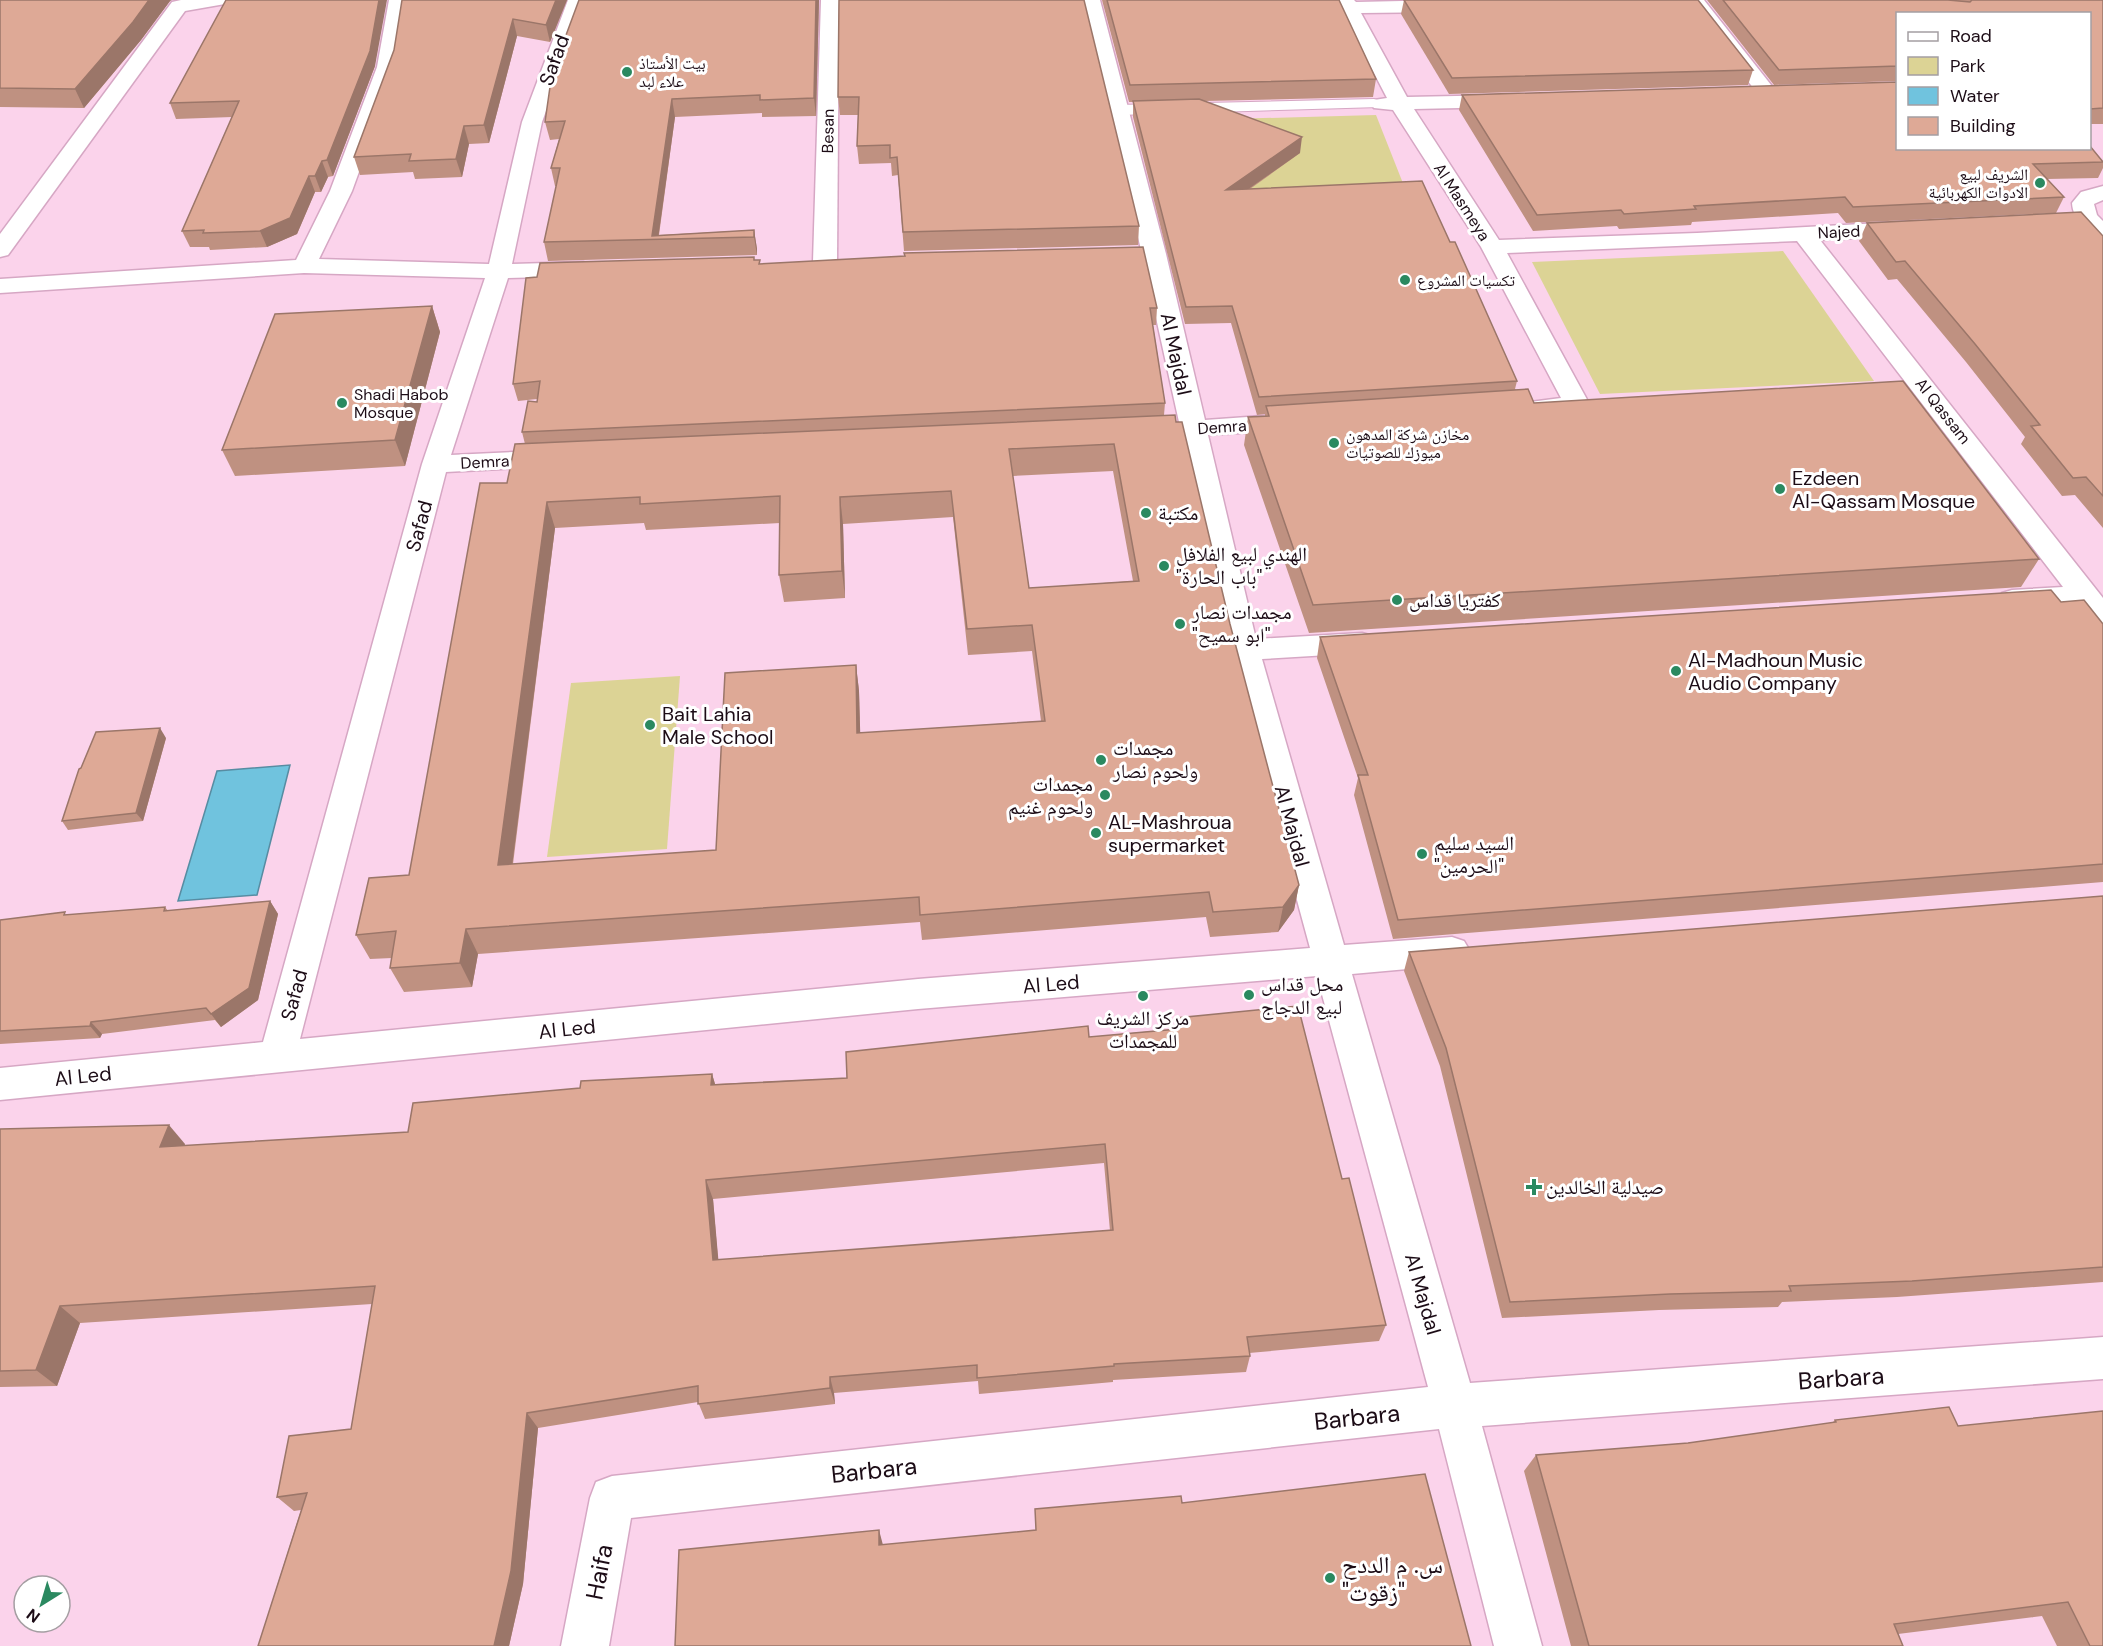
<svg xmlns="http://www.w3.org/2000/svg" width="2103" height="1646" viewBox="0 0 2103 1646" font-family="'DM Sans','Noto Naskh Arabic',sans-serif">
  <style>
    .green { fill: #dcd395 }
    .water { fill: #70c3de; stroke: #578ca2; stroke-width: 1.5 }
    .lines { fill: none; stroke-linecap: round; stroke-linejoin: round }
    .lane-casing { stroke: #d6a7c4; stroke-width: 2 }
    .street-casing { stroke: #d6a7c4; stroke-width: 3 }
    .lane { fill: #fff; fill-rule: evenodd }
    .street { fill: #fff; fill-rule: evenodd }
    .wall { fill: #bf9181; fill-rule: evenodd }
    .shaded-wall { fill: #9b7669 }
    .building { fill: #dea996; stroke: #9b7669; stroke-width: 1.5; fill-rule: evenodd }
    .poi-dot { fill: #2a8960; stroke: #fff; stroke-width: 2 }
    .labels { text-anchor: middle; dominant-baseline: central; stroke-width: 6; stroke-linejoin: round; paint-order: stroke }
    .far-poi-label { font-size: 16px; fill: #1c0c16; stroke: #fff; text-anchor: start }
    .far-street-label { font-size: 16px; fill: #1c0c16; stroke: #fff }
    .street-label { font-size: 20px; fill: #1c0c16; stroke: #fff }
    .poi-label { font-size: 20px; fill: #1c0c16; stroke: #fff; text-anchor: start }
    .near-street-label { font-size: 24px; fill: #1c0c16; stroke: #fff }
    .near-poi-label { font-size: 24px; fill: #1c0c16; stroke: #fff; text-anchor: start }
  </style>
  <rect width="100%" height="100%" fill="#fbd3eb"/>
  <g class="green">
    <path d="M 1376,115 L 1408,196 L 1172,202 L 1155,121 Z"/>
    <path d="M 1783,251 L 1874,381 L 1600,394 L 1532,262 Z"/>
    <path d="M 680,676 L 667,849 L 547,857 L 571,683 Z"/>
  </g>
  <path class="water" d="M 290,765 L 257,895 L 178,901 L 217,771 Z"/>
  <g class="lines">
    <g class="lane-casing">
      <path id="lane" d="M 1374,99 L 1380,101 L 1382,104 L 1380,107 L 1118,115 L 1110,110 L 1118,105 Z"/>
    </g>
    <g class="street-casing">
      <g id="street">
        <path d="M 181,0 L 227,0 L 225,4 L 185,11 L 8,255 L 0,257 L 0,234 L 172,2 Z"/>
        <path d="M 389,0 L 407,0 L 397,67 L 352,191 L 319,259 L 489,264 L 522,122 L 568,0 L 586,0 L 542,122 L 512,264 L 583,262 L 591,264 L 595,269 L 591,274 L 583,276 L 508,278 L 451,455 L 556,450 L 565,452 L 569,458 L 565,464 L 556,466 L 446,472 L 300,1039 L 918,979 L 1310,948 L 1229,650 L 1182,437 L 1162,436 L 1158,430 L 1162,424 L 1179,422 L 1142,254 L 1082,0 L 1100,0 L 1166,254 L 1205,420 L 1290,414 L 1299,416 L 1303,422 L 1299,428 L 1290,430 L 1208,435 L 1256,639 L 1362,633 L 1373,636 L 1377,643 L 1373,650 L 1362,653 L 1262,659 L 1344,945 L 1452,937 L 1464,941 L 1470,951 L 1464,961 L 1452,965 L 1352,974 L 1470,1383 L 2103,1337 L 2103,1379 L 1482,1426 L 1542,1646 L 1494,1646 L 1439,1429 L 631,1518 L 609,1646 L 561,1646 L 590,1498 L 596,1482 L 612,1476 L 1428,1387 L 1317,976 L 918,1009 L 0,1100 L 0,1068 L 263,1042 L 422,464 L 485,278 L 304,273 L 0,293 L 0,279 L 296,260 L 330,191 L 377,67 Z"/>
        <path d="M 821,0 L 839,0 L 837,262 L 833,267 L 825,269 L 817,267 L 813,262 Z"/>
        <path d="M 1336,0 L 1354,0 L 1356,2 L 1448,0 L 1455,2 L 1457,6 L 1455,10 L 1448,12 L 1361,13 L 1407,97 L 1506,95 L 1513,97 L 1516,101 L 1513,105 L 1506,107 L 1414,109 L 1499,240 L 1697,233 L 1918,221 L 1926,223 L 1929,228 L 1926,233 L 1918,235 L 1820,240 L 2103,598 L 2103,628 L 2093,625 L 2077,605 L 2012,610 L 2002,607 L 1997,600 L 2002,593 L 2012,590 L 2063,587 L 1797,241 L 1507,253 L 1590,405 L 1586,410 C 1569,415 1547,417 1530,412 L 1526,407 L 1530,402 L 1561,398 L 1481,247 L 1393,110 L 1374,108 L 1371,104 L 1374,100 L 1387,98 Z"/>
        <path d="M 1685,0 L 1704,0 L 1775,90 L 1778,94 L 1775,98 L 1761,98 Z"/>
        <path d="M 2103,186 L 2103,200 L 2094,204 L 2097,215 L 2103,221 L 2103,238 C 2087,234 2073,220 2072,203 L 2081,192 Z"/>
      </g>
    </g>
    <use href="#lane" class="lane"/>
    <use href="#street" class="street"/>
  </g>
  <g class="wall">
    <path d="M 0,0 L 170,1 L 141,40 L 84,108 L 0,107 Z"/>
    <path d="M 567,0 L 550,42 L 517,36 L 489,143 L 469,144 L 462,177 L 415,179 L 413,172 L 360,175 L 354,157 L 394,50 Z"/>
    <path d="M 579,0 L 819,0 L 816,116 L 762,117 L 762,113 L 675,117 L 659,235 L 754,230 L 757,249 L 757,255 L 548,261 L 544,242 L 556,186 L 555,186 L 551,168 L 559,139 L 550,140 L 545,122 Z"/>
    <path d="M 839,0 L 1139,226 L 1138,245 L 904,251 L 898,175 L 892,176 L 891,163 L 859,164 L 857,146 L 858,115 L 840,115 L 838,97 Z"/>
    <path d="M 1102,0 L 1339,0 L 1376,79 L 1373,97 L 1204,101 L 1300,153 L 1250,189 L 1450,242 L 1517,381 L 1515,389 L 1534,403 L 2039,559 L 2021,587 L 1309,633 L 1244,445 L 1248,417 L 1265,416 L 1265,414 L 1257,415 L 1231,323 L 1185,324 L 1133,117 L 1133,102 L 1129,102 Z"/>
    <path d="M 1404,0 L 1753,70 L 1748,85 L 1449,94 L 1401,14 Z"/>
    <path d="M 1707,0 L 1948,0 L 1955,1 L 1954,0 L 2103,0 L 2103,124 L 2090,124 L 2090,14 L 1898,14 L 1898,81 L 1774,85 Z"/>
    <path d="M 375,66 L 333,176 L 328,177 L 321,192 L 315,192 L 297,234 L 267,247 L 210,250 L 209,247 L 190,247 L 182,231 L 232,117 L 176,119 L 170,103 Z"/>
    <path d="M 1462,95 L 2101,161 L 2103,161 L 2103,168 L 2098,178 L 2047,179 L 2064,197 L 2056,213 L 1846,223 L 1838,213 L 1692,222 L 1691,225 L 1619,229 L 1617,226 L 1533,231 L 1459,110 Z"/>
    <path d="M 1867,223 L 2103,236 L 2103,528 L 2075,495 L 2062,496 L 2021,444 L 2025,437 L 1966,362 L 1897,279 L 1888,280 L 1859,241 Z"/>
    <path d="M 754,257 L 754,260 L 760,260 L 760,264 L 1157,308 L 1156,325 L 1153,325 L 1165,403 L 1164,415 L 1230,624 L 1299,885 L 1294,910 L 1278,932 L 1210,937 L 1206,917 L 922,940 L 920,922 L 478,954 L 472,987 L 404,992 L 390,968 L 392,958 L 370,959 L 356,935 L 409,875 L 507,483 L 525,444 L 522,432 L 537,402 L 537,399 L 518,401 L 513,384 ZM 1113,471 L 1133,581 L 1029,588 L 1013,476 ZM 953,517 L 968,655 L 1032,651 L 1041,721 L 860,733 L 859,691 L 856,665 L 716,850 L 513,864 L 555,528 L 644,523 L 646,530 L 780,523 L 779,575 L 784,602 L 845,598 L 843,524 Z"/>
    <path d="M 432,306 L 440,332 L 405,466 L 235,476 L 222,450 Z"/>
    <path d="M 2061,602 L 2103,624 L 2103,882 L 1393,939 L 1354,795 L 1358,778 L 1317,658 L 1320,637 Z"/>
    <path d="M 166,738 L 143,821 L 68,830 L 62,821 Z"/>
    <path d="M 2103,896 L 2103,1282 L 1897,1297 L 1782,1302 L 1778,1307 L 1659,1310 L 1502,1318 L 1440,1066 L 1404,971 L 1409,952 Z"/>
    <path d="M 270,901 L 278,914 L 258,1000 L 221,1027 L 215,1020 L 102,1034 L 100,1038 L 0,1044 L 0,920 L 165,907 L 168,911 Z"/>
    <path d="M 1176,1018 L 1342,1179 L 1386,1325 L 1379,1341 L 1249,1353 L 1250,1356 L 1246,1372 L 1113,1380 L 1113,1382 L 979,1394 L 978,1381 L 834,1393 L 835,1404 L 705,1419 L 698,1402 L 538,1428 L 523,1584 L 509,1646 L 258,1646 L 301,1510 L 294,1511 L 277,1497 L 351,1429 L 372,1304 L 80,1323 L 57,1386 L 0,1387 L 0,1129 L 185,1144 L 184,1146 L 408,1132 L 580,1088 L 712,1074 L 715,1084 L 847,1078 L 1089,1037 L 1174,1029 ZM 1104,1163 L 1110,1231 L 718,1260 L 713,1199 Z"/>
    <path d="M 1835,1420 L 1958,1426 L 2103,1646 L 2057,1646 L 2042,1616 L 1898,1634 L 1903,1646 L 1571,1646 L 1524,1471 L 1536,1455 L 1688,1443 L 1832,1423 Z"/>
  </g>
  <g class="shaded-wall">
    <path d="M 149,0 L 172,0 L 170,1 L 141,40 L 84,108 L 75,89 Z"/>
    <path d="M 379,0 L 387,0 L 375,66 L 333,176 L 327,160 Z"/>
    <path d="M 556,0 L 567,0 L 550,42 L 546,25 Z"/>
    <path d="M 816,0 L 819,0 L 816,116 L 814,98 Z"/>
    <path d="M 513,19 L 517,36 L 489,143 L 484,125 Z"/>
    <path d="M 672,99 L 675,117 L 658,239 L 652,236 Z"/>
    <path d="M 464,126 L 469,144 L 462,177 L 456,159 Z"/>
    <path d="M 1302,137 L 1300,153 L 1224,206 L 1226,190 Z"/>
    <path d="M 322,161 L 328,177 L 321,192 L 315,176 Z"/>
    <path d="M 309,176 L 315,192 L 297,234 L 267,247 L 260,231 Z"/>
    <path d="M 754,230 L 757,249 L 757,255 L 754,237 Z"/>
    <path d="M 432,306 L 440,332 L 405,466 L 395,440 Z"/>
    <path d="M 840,497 L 843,524 L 845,598 L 842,571 Z"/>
    <path d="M 547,502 L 555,528 L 509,890 L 498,865 Z"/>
    <path d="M 856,665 L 859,691 L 861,760 L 857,733 Z"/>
    <path d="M 160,728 L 166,738 L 143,821 L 136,813 Z"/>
    <path d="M 1299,885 L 1294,910 L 1278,932 L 1283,907 Z"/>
    <path d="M 270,901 L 278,914 L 258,1000 L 221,1027 L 211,1014 Z"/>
    <path d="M 466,929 L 478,954 L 472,987 L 460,963 Z"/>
    <path d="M 91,1022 L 102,1034 L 100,1038 L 90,1026 Z"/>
    <path d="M 712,1074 L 718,1094 L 711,1085 Z"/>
    <path d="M 169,1125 L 185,1144 L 177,1166 L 160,1147 Z"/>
    <path d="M 706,1180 L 713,1199 L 720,1278 L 713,1260 Z"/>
    <path d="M 60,1306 L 80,1323 L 57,1386 L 36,1370 Z"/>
    <path d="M 830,1377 L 834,1393 L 835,1404 L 830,1388 Z"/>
    <path d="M 527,1413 L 538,1428 L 523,1584 L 509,1646 L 494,1646 Z"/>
    <path d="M 879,1530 L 883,1545 L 879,1545 Z"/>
  </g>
  <g class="building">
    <path d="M 0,0 L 149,0 L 133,22 L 75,89 L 0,88 Z"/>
    <path d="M 226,0 L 379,0 L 370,51 L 327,160 L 322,161 L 315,176 L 309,176 L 290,218 L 260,231 L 203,233 L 204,230 L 182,231 L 239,101 L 170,103 Z"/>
    <path d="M 402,0 L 556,0 L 546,25 L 513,19 L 484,125 L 464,126 L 456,159 L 409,161 L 411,154 L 354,157 L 394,50 Z"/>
    <path d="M 579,0 L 816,0 L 814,98 L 760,100 L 760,95 L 672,99 L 652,236 L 754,230 L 754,237 L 544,242 L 560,168 L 551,168 L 565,121 L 545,122 L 552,73 Z"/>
    <path d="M 839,0 L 1084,0 L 1139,226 L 903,232 L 897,157 L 890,158 L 890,145 L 857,146 L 859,97 L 838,97 Z"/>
    <path d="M 1107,0 L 1339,0 L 1376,79 L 1130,85 Z"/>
    <path d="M 1404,0 L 1698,0 L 1753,70 L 1452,78 Z"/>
    <path d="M 1723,0 L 1948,0 L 1970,2 L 1972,0 L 2103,0 L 2103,108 L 2090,109 L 2090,14 L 1898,14 L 1898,66 L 1779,70 Z"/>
    <path d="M 1898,82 L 1898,148 L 2090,148 L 2090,146 L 2103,162 L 2033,164 L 2064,197 L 1853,207 L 1845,197 L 1694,206 L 1696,209 L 1624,214 L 1621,210 L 1537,215 L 1462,95 Z"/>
    <path d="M 1199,99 L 1302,137 L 1226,190 L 1422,181 L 1450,242 L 1455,242 L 1517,381 L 1259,397 L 1232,306 L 1186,307 L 1133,101 Z"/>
    <path d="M 2081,212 L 2103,236 L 2103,496 L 2086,477 L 2073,478 L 2031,426 L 2040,425 L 1975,344 L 1905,261 L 1896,262 L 1867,223 Z"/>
    <path d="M 1143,247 L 1157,308 L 1150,308 L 1165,403 L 522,432 L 528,401 L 537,402 L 540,381 L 513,384 L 526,278 L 537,277 L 540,263 L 754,257 L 754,260 L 760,260 L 759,264 L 905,256 L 904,253 Z"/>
    <path d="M 432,306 L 395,440 L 222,450 L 275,314 Z"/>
    <path d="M 1903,381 L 2039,559 L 1313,605 L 1248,417 L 1269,416 L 1266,406 L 1528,389 L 1534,403 Z"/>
    <path d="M 1175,415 L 1176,422 L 1182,422 L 1230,624 L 1299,885 L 1283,907 L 1213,912 L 1209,892 L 920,915 L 919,897 L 466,929 L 460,963 L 390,968 L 396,931 L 356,935 L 369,878 L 409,875 L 480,483 L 507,483 L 515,444 ZM 1114,444 L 1139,581 L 1029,588 L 1009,449 ZM 951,491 L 967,629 L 1032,625 L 1045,721 L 857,733 L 856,665 L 725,673 L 716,850 L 498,865 L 547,502 L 640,497 L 640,504 L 780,496 L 779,575 L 842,571 L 840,497 Z"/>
    <path d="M 2051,590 L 2061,602 L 2084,600 L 2103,624 L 2103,864 L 1398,920 L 1358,775 L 1368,775 L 1320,637 Z"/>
    <path d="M 160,728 L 136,813 L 62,821 L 79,769 L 81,768 L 96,732 Z"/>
    <path d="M 2103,896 L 2103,1267 L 1912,1281 L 1789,1286 L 1791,1291 L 1670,1294 L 1510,1302 L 1446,1048 L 1409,952 Z"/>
    <path d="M 270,901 L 249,988 L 211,1014 L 206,1008 L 91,1022 L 90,1026 L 0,1031 L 0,920 L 65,912 L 64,915 L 165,907 L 164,911 Z"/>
    <path d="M 1298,1006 L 1342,1179 L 1349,1178 L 1386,1325 L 1247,1337 L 1250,1356 L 1114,1364 L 1114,1366 L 977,1378 L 977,1365 L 830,1377 L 830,1388 L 698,1404 L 698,1386 L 527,1413 L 511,1571 L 494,1646 L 258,1646 L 307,1493 L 277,1497 L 289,1436 L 351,1429 L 375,1286 L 60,1306 L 36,1370 L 0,1371 L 0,1129 L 169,1125 L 160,1147 L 408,1132 L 413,1103 L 580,1088 L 581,1081 L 712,1074 L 711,1085 L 847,1078 L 846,1052 L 1088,1026 L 1089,1037 L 1178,1029 L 1176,1018 ZM 1105,1144 L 1113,1230 L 713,1260 L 706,1180 Z"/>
    <path d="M 1949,1407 L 1958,1426 L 2103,1411 L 2103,1646 L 2090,1646 L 2068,1602 L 1894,1624 L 1903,1646 L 1589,1646 L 1536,1455 L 1688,1443 L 1836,1422 L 1835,1420 Z"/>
    <path d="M 1425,1474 L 1471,1646 L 675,1646 L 679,1550 L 879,1530 L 879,1545 L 1036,1530 L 1035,1509 L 1181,1496 L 1182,1503 Z"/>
  </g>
  <g class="poi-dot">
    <circle cx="627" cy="72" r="6"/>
    <circle cx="2040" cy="183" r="6"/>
    <circle cx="1405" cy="280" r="6"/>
    <circle cx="342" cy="403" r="6"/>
    <circle cx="1334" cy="443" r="6"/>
    <circle cx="1780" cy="489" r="6"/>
    <circle cx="1146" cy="513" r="6"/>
    <circle cx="1164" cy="566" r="6"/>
    <circle cx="1397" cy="600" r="6"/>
    <circle cx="1180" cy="624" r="6"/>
    <circle cx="1676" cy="671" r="6"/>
    <circle cx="650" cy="725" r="6"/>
    <circle cx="1101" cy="760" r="6"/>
    <circle cx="1105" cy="795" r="6"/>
    <circle cx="1096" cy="833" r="6"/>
    <circle cx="1422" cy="854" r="6"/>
    <circle cx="1249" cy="995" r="6"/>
    <circle cx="1143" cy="996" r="6"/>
    <path d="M1531 1178h6v6h6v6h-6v6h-6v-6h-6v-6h6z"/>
    <circle cx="1330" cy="1578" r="6"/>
  </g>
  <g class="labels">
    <g class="far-poi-label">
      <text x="639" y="63">بيت الأستاذ<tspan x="639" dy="18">علاء لبد</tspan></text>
      <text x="2028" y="174" text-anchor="end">الشريف لبيع<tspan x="2028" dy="18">الادوات الكهربائية</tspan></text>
      <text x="1417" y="280">تكسيات المشروع</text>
      <text x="354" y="394">Shadi Habob<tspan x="354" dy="18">Mosque</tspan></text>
      <text x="1346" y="434">مخازن شركة المدهون<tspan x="1346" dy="18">ميوزك للصوتيات</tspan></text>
    </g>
    <g class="far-street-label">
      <text transform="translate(828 131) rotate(-89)">Besan</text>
      <text transform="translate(1462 202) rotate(57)">Al Masmeya</text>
      <text transform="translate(1839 232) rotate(-3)">Najed</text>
      <text transform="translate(1943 411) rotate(52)">Al Qassam</text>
      <text transform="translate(1222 427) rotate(-4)">Demra</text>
      <text transform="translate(485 462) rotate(-3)">Demra</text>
    </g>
    <g class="street-label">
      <text transform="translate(554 60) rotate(-70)">Safad</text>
      <text transform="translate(1176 354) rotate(78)">Al Majdal</text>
      <text transform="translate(419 526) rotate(-75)">Safad</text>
      <text transform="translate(1292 826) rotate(75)">Al Majdal</text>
      <text transform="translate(1051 984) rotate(-5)">Al Led</text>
      <text transform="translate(294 995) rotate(-75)">Safad</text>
      <text transform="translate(567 1029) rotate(-6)">Al Led</text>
      <text transform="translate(83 1076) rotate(-6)">Al Led</text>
      <text transform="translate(1423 1294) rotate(74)">Al Majdal</text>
    </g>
    <g class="poi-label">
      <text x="1792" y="478">Ezdeen<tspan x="1792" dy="23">Al-Qassam Mosque</tspan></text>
      <text x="1158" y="513">مكتبة</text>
      <text x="1176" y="554">الهندي لبيع الفلافل<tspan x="1176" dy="23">"باب الحارة"</tspan></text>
      <text x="1409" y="600">كفتريا قداس</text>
      <text x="1192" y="612">مجمدات نصار<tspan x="1192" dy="23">"ابو سميح"</tspan></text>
      <text x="1688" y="660">Al-Madhoun Music<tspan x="1688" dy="23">Audio Company</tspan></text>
      <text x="662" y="714">Bait Lahia<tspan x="662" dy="23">Male School</tspan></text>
      <text x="1113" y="748">مجمدات<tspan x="1113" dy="23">ولحوم نصار</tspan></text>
      <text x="1093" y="784" text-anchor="end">مجمدات<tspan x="1093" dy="23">ولحوم غنيم</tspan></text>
      <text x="1108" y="822">AL-Mashroua<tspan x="1108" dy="23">supermarket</tspan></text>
      <text x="1434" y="843">السيد سليم<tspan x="1434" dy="23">"الحرمين"</tspan></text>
      <text x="1261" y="984">محل قداس<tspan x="1261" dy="23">لبيع الدجاج</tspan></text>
      <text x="1143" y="1018" text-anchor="middle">مركز الشريف<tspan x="1143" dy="23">للمجمدات</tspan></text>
      <text x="1546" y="1187">صيدلية الخالدين</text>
    </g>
    <g class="near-street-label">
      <text transform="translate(1841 1378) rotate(-4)">Barbara</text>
      <text transform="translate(1357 1417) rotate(-6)">Barbara</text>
      <text transform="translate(874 1470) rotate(-6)">Barbara</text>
      <text transform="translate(599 1572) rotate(-79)">Haifa</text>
    </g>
    <g class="near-poi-label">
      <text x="1342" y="1564">س. م الددح<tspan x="1342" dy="28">"زقوت"</tspan></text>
    </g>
  </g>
  <rect x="1896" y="12" width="195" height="138" fill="#ffffff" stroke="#a49ea2" stroke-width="1.5"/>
  <rect x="1908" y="32" width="30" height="9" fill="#ffffff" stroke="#a49ea2" stroke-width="1.5"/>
  <text x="1950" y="42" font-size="18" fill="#1c0c16">Road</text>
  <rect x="1908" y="57" width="30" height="18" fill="#dcd395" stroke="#a49ea2" stroke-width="1.5"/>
  <text x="1950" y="72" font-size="18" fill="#1c0c16">Park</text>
  <rect x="1908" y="87" width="30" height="18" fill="#70c3de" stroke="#a49ea2" stroke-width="1.5"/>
  <text x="1950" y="102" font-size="18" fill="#1c0c16">Water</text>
  <rect x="1908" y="117" width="30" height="18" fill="#dea996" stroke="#a49ea2" stroke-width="1.5"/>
  <text x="1950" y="132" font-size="18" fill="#1c0c16">Building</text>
  <g transform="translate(42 1604) rotate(217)"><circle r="28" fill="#ffffff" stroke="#a49ea2" stroke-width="1.5"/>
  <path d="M0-4.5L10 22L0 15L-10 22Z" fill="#2a8960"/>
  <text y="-9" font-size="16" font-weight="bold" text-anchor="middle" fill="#1c0c16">N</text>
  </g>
</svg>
